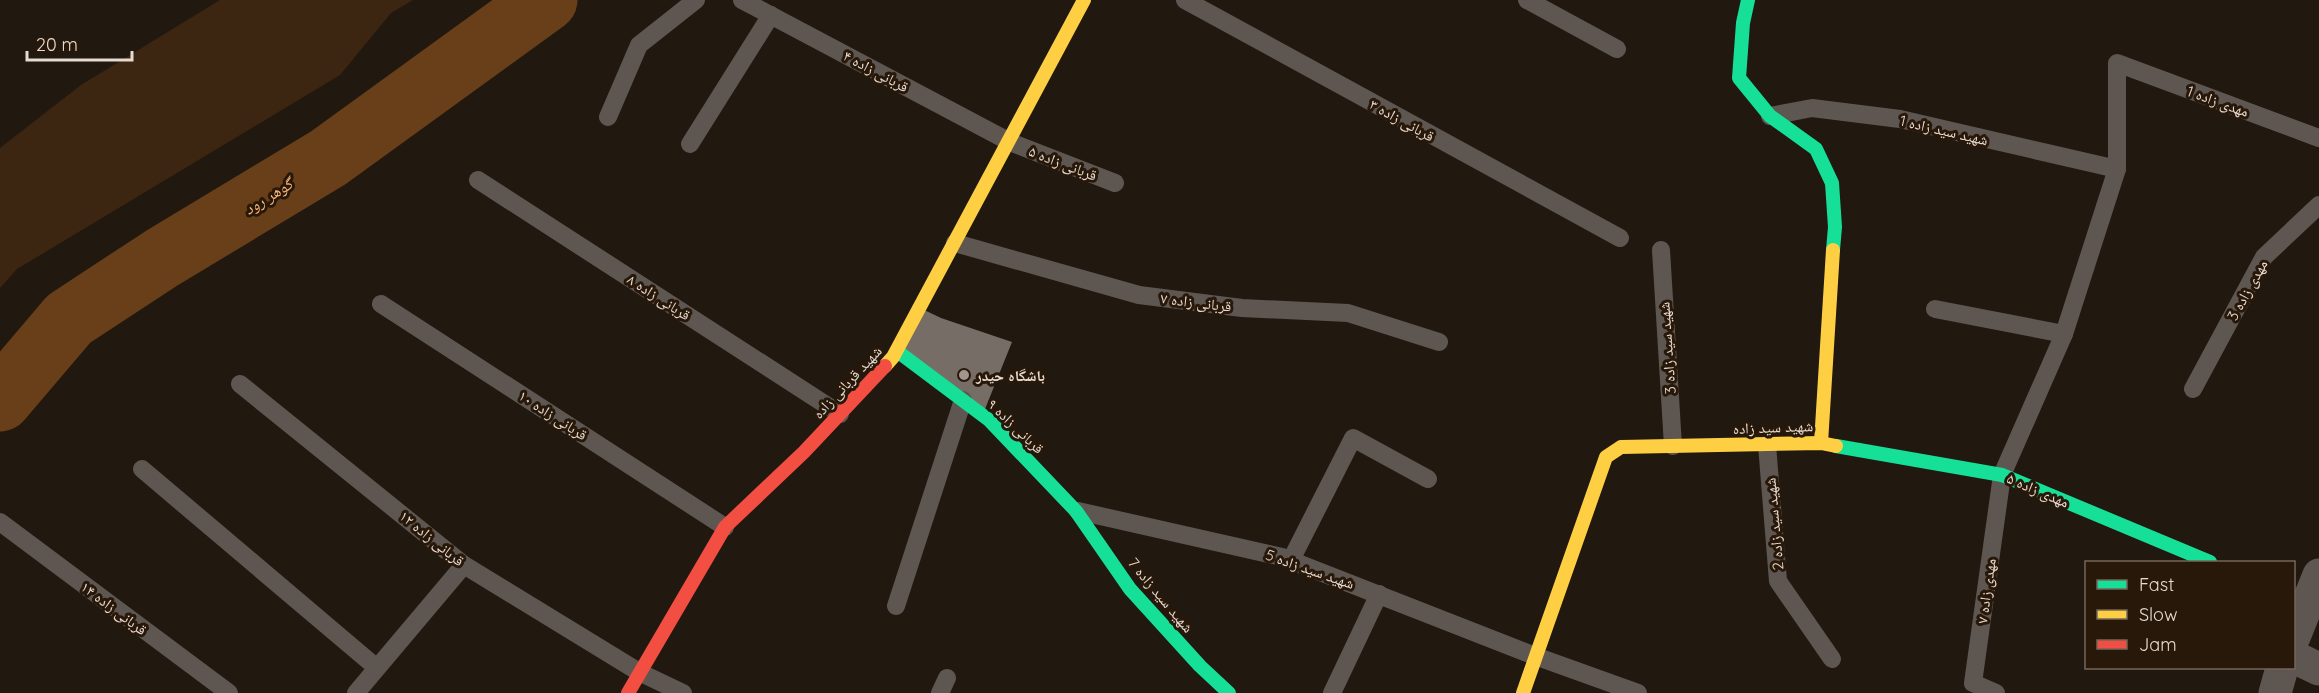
<svg xmlns="http://www.w3.org/2000/svg" width="2319" height="693" viewBox="0 0 2319 693" font-family="Quicksand,'Noto Naskh Arabic',sans-serif">
  <style>
    .green { fill: #3d2611 }
    .lines { fill: none; stroke-linecap: round; stroke-linejoin: round }
    .river { stroke: #683f19; stroke-width: 63 }
    .building { fill: #766e66 }
    .lane { stroke: #5e5751; stroke-width: 18 }
    .street { stroke: #5e5751; stroke-width: 33 }
    .fast { stroke: #16e098; stroke-width: 14 }
    .slow { stroke: #ffcf43; stroke-width: 14 }
    .jam { stroke: #f24e42; stroke-width: 14 }
    .poi-dot { fill: #a1968d; stroke: #281809; stroke-width: 2 }
    .labels { text-anchor: middle; dominant-baseline: central; stroke-width: 6; stroke-linejoin: round; paint-order: stroke }
    .street-label { font-size: 15px; fill: #e6dad1; stroke: #281809 }
    .poi-label { font-size: 15px; font-weight: bold; fill: #e6dad1; stroke: #281809; text-anchor: start }
    .water-label { font-size: 16px; font-style: italic; fill: #fcb67a; stroke: #281809 }
  </style>
  <rect width="100%" height="100%" fill="#211810"/>
  <path class="green" d="M 220,0 L 413,0 L 391,13 L 340,75 L 17,269 L 0,288 L 0,148 L 81,85 Z"/>
  <g class="lines">
    <path class="river" d="M 0,400 L 69,319 L 162,258 L 328,158 L 546,0"/>
  </g>
  <path class="building" d="M 920,308 L 941,318 L 1012,342 L 983,414 L 897,351 Z"/>
  <g class="lines">
    <g class="lane">
      <path d="M 742,0 L 1010,142 L 1115,183"/>
      <path d="M 1185,0 L 1620,238"/>
      <path d="M 1527,0 L 1617,49"/>
      <path d="M 1770,116 L 1812,108 L 1900,119 L 2117,169"/>
      <path d="M 608,117 L 639,45 L 696,0"/>
      <path d="M 690,144 L 771,15"/>
      <path d="M 478,180 L 840,414"/>
      <path d="M 955,243 L 1139,295 L 1242,308 L 1348,313 L 1439,342"/>
      <path d="M 1661,250 L 1673,446"/>
      <path d="M 381,304 L 725,527"/>
      <path d="M 1935,309 L 2064,334"/>
      <path d="M 240,384 L 464,565 L 639,672 L 683,693"/>
      <path d="M 2193,389 L 2264,257 L 2319,205"/>
      <path d="M 1767,445 L 1778,581 L 1832,659"/>
      <path d="M 142,469 L 377,668"/>
      <path d="M 1078,511 L 1282,557 L 1535,656 L 1638,693"/>
      <path d="M 0,522 L 229,693"/>
      <path d="M 1291,560 L 1353,438 L 1428,479"/>
      <path d="M 896,606 L 963,400"/>
      <path d="M 356,693 L 464,565"/>
      <path d="M 940,693 L 947,678"/>
      <path d="M 1332,693 L 1379,594"/>
      <path d="M 1996,693 L 1973,683 L 2002,475 L 2064,334 L 2117,169 L 2117,63 L 2319,138"/>
    </g>
    <g class="street">
      <path d="M 2294,637 L 2319,575"/>
      <path d="M 2294,657 L 2319,669"/>
      <path d="M 2275,693 L 2282,668"/>
    </g>
    <g class="fast">
      <path d="M 1748,0 L 1743,23 L 1739,78 L 1770,116 L 1816,149 L 1832,183 L 1835,227 L 1833,250"/>
      <path d="M 897,351 L 989,420 L 1076,511 L 1130,589 L 1200,666 L 1229,693"/>
      <path d="M 1836,446 L 2002,475 L 2210,562"/>
    </g>
    <g class="slow">
      <path d="M 885,366 L 893,357 L 1084,0"/>
      <path d="M 1821,443 L 1833,250"/>
      <path d="M 1523,693 L 1606,457 L 1621,447 L 1821,443 L 1836,446"/>
    </g>
    <path class="jam" d="M 628,693 L 725,527 L 804,452 L 885,366"/>
  </g>
  <circle class="poi-dot" cx="964" cy="375" r="6"/>
  <g class="labels">
    <g class="street-label">
      <text transform="translate(876 71) rotate(28)">قربانی زاده ۴</text>
      <text transform="translate(2218 101) rotate(20)">مهدی زاده 1</text>
      <text transform="translate(1402 120) rotate(29)">قربانی زاده ۳</text>
      <text transform="translate(1944 130) rotate(13)">شهید سید زاده 1</text>
      <text transform="translate(1063 163) rotate(21)">قربانی زاده ۵</text>
      <text transform="translate(2247 290) rotate(-61)">مهدی زاده 3</text>
      <text transform="translate(659 297) rotate(33)">قربانی زاده ۸</text>
      <text transform="translate(1196 302) rotate(7)">قربانی زاده ۷</text>
      <text transform="translate(1667 348) rotate(-94)">شهید سید زاده 3</text>
      <text transform="translate(847 382) rotate(-47)">شهید قربانی زاده</text>
      <text transform="translate(553 415) rotate(33)">قربانی زاده ۱۰</text>
      <text transform="translate(1016 426) rotate(44)">قربانی زاده ۹</text>
      <text transform="translate(1773 427) rotate(-2)">شهید سید زاده</text>
      <text transform="translate(2038 490) rotate(23)">مهدی زاده ۵</text>
      <text transform="translate(1774 524) rotate(-95)">شهید سید زاده 2</text>
      <text transform="translate(432 538) rotate(39)">قربانی زاده ۱۲</text>
      <text transform="translate(1310 569) rotate(19)">شهید سید زاده 5</text>
      <text transform="translate(1986 591) rotate(-82)">مهدی زاده ۷</text>
      <text transform="translate(1161 595) rotate(50)">شهید سید زاده 7</text>
      <text transform="translate(114 608) rotate(37)">قربانی زاده ۱۴</text>
    </g>
    <g class="poi-label">
      <text x="976" y="375">باشگاه حیدر</text>
    </g>
    <g class="water-label">
      <text transform="translate(268 196) rotate(-32)">گوهر رود</text>
    </g>
  </g>
  <rect x="2085" y="561" width="210" height="108" fill="#281809" stroke="#746659" stroke-width="1.5"/>
  <rect x="2097" y="580" width="30" height="9" fill="#16e098" stroke="#746659" stroke-width="1.5"/>
  <text x="2139" y="591" font-size="18" fill="#e6dad1">Fast</text>
  <rect x="2097" y="610" width="30" height="9" fill="#ffcf43" stroke="#746659" stroke-width="1.5"/>
  <text x="2139" y="621" font-size="18" fill="#e6dad1">Slow</text>
  <rect x="2097" y="640" width="30" height="9" fill="#f24e42" stroke="#746659" stroke-width="1.5"/>
  <text x="2139" y="651" font-size="18" fill="#e6dad1">Jam</text>
  <path d="M27 51v9h105v-9" fill="none" stroke="#e6dad1" stroke-width="3"/>
  <text x="36" y="51" font-size="18" fill="#e6dad1" stroke="#281809" stroke-width="4.5" paint-order="stroke">20 m</text>
</svg>
